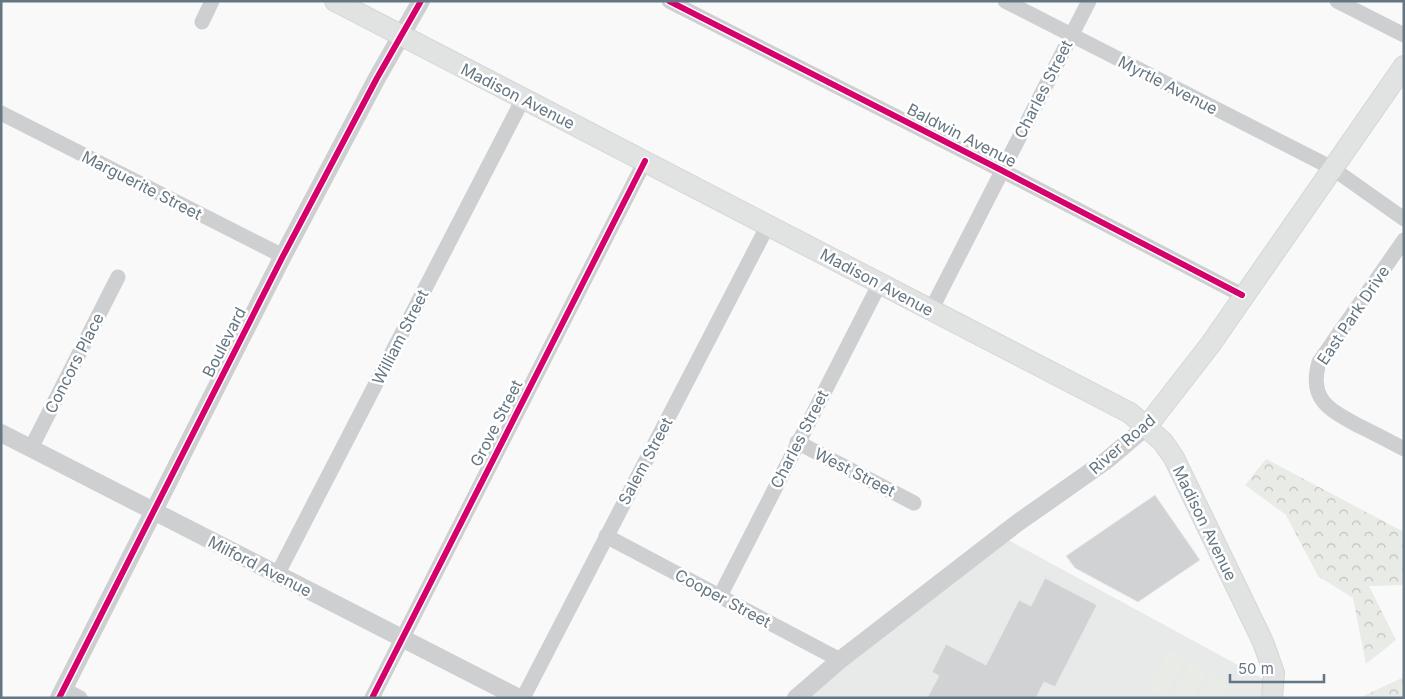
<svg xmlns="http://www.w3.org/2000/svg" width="1405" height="699" viewBox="0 0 1405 699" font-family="Inter,sans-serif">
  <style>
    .built { fill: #e8e9e9 }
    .forest { fill: url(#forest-crowns) }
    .green { fill: #e8ebe6 }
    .building { fill: #d0d2d3; stroke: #e8e8e8 }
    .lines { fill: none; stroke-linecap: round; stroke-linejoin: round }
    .secondary-casing { stroke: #d5d6d7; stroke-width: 22 }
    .minor { stroke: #cecfd0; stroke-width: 15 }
    .tertiary { stroke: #cecfd0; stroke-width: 18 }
    .secondary { stroke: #e1e2e2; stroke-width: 20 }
    .cycleway-casing { stroke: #fff; stroke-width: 9 }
    .cycleway { stroke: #d6006c; stroke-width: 6 }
    .labels { text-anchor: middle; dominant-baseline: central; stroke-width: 5; stroke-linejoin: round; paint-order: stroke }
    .street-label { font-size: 16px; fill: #657683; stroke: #fff }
  </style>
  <defs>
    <pattern id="forest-crowns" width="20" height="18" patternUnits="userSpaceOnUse" patternTransform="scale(1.25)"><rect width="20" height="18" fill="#e8ebe6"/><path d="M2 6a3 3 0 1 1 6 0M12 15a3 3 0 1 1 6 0" fill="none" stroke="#c0c3c0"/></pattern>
  </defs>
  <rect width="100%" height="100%" fill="#f9f9f9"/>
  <path class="built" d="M 1001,536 L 1273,684 L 1272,698 L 796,698 Z"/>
  <g class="forest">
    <path d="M 1266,459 L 1404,532 L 1404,585 L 1369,586 L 1396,640 L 1366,664 L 1353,598 L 1318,576 L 1286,515 L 1245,485 Z"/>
    <path d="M 1404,677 L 1404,698 L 1359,698 Z"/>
  </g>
  <g class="green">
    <path d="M 1169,649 L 1187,658 L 1165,698 L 1147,688 Z"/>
    <path d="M 1191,661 L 1208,670 L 1193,698 L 1170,698 Z"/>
    <path d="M 1212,673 L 1229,683 L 1221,698 L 1198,698 Z"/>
  </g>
  <g class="building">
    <path d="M 1155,495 L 1200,560 L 1138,602 L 1075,568 L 1066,556 Z"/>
    <path d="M 1045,578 L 1097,605 L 1055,687 L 1044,682 L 1036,698 L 927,698 L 939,676 L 932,672 L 946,644 L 986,665 L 1019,600 L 1031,606 Z"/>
  </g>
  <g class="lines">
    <g class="secondary-casing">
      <g id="secondary">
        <path d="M 335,1 L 1130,413 L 1163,442 L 1174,458 L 1263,642 L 1274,673 L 1272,698"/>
        <path d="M 1147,426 L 1210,345 L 1404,66"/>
      </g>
    </g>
    <g class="minor">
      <path d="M 669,1 L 1001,170 L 1242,295"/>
      <path d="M 1005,1 L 1332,168 L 1404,219"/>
      <path d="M 1337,1 L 1404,35"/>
      <path d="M 202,22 L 212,1"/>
      <path d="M 1,113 L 283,256"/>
      <path d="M 1404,240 L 1319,362 C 1308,400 1330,410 1359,426 C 1374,433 1389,441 1404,449"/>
      <path d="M 931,310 L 1089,1"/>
      <path d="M 797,442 L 914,503"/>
      <path d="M 31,448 L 118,277"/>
      <path d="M 606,536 L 840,660"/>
      <path d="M 277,575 L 523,99"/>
      <path d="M 720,596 L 880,283"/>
      <path d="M 63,689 L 80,698"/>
      <path d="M 372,698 L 645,161"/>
      <path d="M 523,698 L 768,225"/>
    </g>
    <g class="tertiary">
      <path d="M 1,433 L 519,698"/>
      <path d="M 59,698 L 283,256 L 377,78 L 421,1"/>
      <path d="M 796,698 L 840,660 L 1016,524 L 1107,460 L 1147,426"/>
    </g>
    <use href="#secondary" class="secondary"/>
    <g class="cycleway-casing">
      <g id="cycleway">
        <path d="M 669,1 L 1001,170 L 1242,295"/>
        <path d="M 59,698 L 283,256 L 377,78 L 421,1"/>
        <path d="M 372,698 L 645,161"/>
      </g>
    </g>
    <use href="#cycleway" class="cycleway"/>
  </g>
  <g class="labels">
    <g class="street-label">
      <text transform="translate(1168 85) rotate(27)">Myrtle Avenue</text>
      <text transform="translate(1043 89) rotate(-63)">Charles Street</text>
      <text transform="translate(518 96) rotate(27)">Madison Avenue</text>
      <text transform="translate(962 135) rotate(27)">Baldwin Avenue</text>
      <text transform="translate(142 185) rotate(27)">Marguerite Street</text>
      <text transform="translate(877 282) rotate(28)">Madison Avenue</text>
      <text transform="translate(1353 315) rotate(-56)">East Park Drive</text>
      <text transform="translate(400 337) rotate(-63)">William Street</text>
      <text transform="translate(224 342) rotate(-63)">Boulevard</text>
      <text transform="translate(74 363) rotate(-63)">Concors Place</text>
      <text transform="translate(496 423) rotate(-63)">Grove Street</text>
      <text transform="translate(799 439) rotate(-63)">Charles Street</text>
      <text transform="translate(1122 444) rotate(-41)">River Road</text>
      <text transform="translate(645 461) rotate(-62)">Salem Street</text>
      <text transform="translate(855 472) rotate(27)">West Street</text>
      <text transform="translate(1205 523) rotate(64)">Madison Avenue</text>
      <text transform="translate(260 566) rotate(27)">Milford Avenue</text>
      <text transform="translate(723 598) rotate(28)">Cooper Street</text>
    </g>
  </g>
  <rect width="1405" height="699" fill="none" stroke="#657683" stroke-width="5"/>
  <path d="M1230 674v8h94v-8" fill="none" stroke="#657683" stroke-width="2.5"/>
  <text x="1238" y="674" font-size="15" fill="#657683" stroke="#ffffff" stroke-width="4" paint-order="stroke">50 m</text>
</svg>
